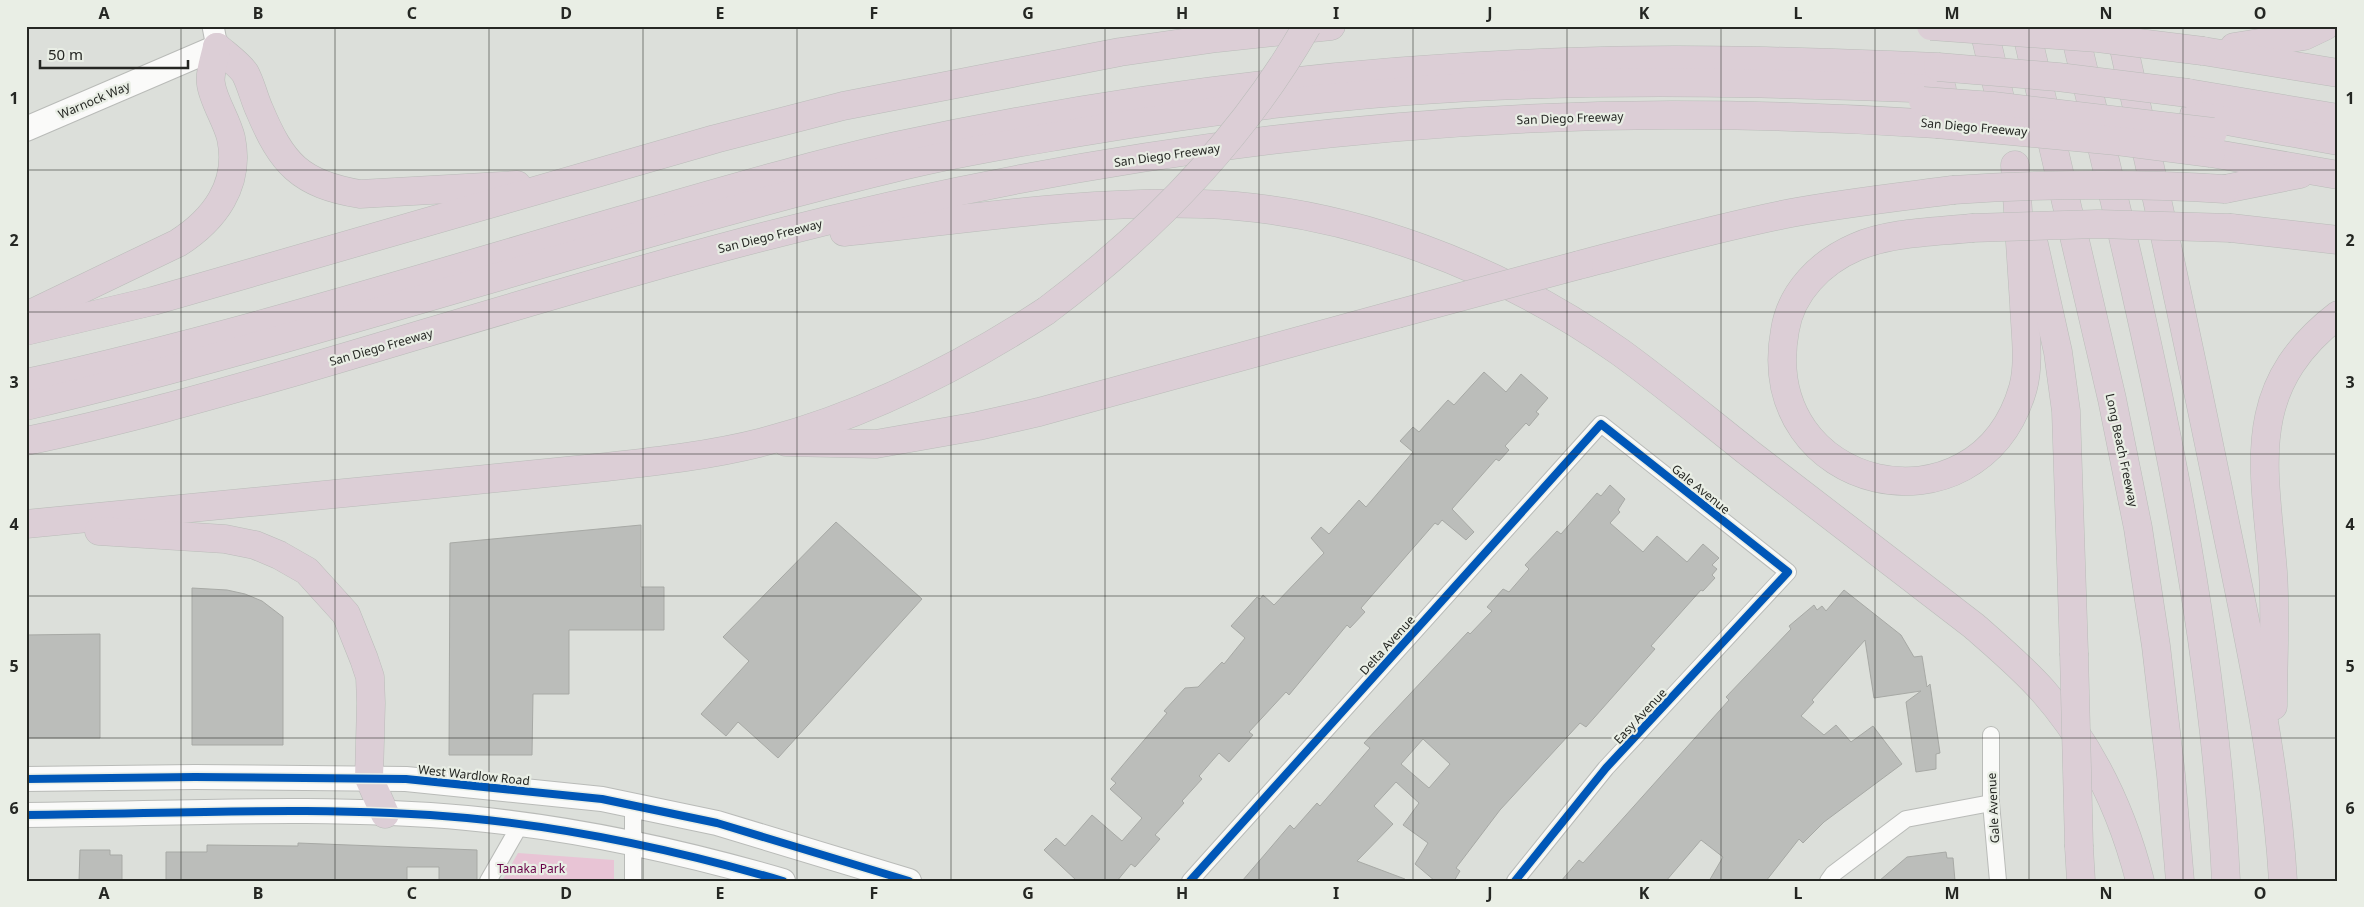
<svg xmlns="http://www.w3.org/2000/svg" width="2364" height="907" viewBox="0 0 2364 907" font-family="'Noto Sans',sans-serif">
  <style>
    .green { fill: #e8c4d5 }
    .building { fill: #bbbdba; stroke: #a7a9a5; fill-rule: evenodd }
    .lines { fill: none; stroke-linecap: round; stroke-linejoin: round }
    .minor-casing { stroke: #b9bbb8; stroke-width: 18 }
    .tertiary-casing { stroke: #b9bbb8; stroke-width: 23 }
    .secondary-casing { stroke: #b9bbb8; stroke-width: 26 }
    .motorway-casing { stroke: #babcb9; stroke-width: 29 }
    .minor { stroke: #fafaf9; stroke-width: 16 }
    .tertiary { stroke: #fafaf9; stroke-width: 21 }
    .secondary { stroke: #fafaf9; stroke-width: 24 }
    .motorway { stroke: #dcced6; stroke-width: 28 }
    .motorway-bridge-casing { stroke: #babcb9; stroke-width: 29; stroke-linecap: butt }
    .motorway-bridge { stroke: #dcced6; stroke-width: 28 }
    .cycleway-casing { stroke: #e9eee5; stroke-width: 11 }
    .cycleway { stroke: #0057b8; stroke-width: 8 }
    .grid { fill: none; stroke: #252723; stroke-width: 1; stroke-opacity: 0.55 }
    .labels { text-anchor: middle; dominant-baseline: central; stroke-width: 4.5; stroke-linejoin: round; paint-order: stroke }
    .street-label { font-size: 12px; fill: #252723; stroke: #e9eee5 }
    .park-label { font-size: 12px; fill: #670046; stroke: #e9eee5 }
    .neatline { fill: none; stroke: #252723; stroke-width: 2 }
    .grid-label { font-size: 16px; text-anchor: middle; font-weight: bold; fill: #252723 }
  </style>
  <rect width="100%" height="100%" fill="#dcdfda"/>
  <path class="green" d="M 518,853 L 614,860 L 614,881 L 502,881 Z"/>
  <g class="building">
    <path d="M 1484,372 L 1506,392 L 1521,374 L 1548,398 L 1536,412 L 1539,414 L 1529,426 L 1526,423 L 1505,446 L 1509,450 L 1499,461 L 1496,459 L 1452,509 L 1474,532 L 1466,540 L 1442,520 L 1438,525 L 1435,523 L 1361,608 L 1365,612 L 1350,628 L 1347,625 L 1289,695 L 1286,692 L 1249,732 L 1253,735 L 1229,762 L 1219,753 L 1199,776 L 1202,779 L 1182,801 L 1184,803 L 1155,835 L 1160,839 L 1135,867 L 1131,864 L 1117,881 L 1077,881 L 1044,850 L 1056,838 L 1065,846 L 1092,815 L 1122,841 L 1142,818 L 1110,789 L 1116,783 L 1111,779 L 1167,713 L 1164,711 L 1185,688 L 1198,687 L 1222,662 L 1224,664 L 1245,638 L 1231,626 L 1257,597 L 1260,599 L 1263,595 L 1274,605 L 1324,553 L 1311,538 L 1321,527 L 1329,534 L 1359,500 L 1366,507 L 1413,452 L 1400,441 L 1413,427 L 1419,432 L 1448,400 L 1454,405 Z"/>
    <path d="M 1610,485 L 1625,499 L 1618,510 L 1620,512 L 1610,523 L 1643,552 L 1657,536 L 1687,562 L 1703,544 L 1719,558 L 1712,565 L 1717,569 L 1712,575 L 1715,578 L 1703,591 L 1701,590 L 1651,646 L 1655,649 L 1586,727 L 1580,723 L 1500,810 L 1456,868 L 1460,871 L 1454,881 L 1435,881 L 1415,864 L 1428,843 L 1403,825 L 1419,803 L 1396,782 L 1374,806 L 1393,824 L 1357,861 L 1405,879 L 1405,881 L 1242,881 L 1290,825 L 1294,829 L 1317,803 L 1320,806 L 1370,748 L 1364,743 L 1468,632 L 1470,634 L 1492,611 L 1487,607 L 1503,589 L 1509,592 L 1529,569 L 1525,565 L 1557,531 L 1561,534 L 1597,493 L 1601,496 ZM 1423,739 L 1450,764 L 1429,788 L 1401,764 Z"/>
    <path d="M 836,522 L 922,599 L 778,758 L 738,722 L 726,736 L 701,714 L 749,661 L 723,637 Z"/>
    <path d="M 641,525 L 641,587 L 664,587 L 664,630 L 569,630 L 569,694 L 533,694 L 532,755 L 449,755 L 450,543 Z"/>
    <path d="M 192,588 L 227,590 L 245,594 L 262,601 L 283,617 L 283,745 L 192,745 Z"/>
    <path d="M 1844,590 L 1901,635 L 1914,657 L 1922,656 L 1927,687 L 1930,684 L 1940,753 L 1936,754 L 1936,769 L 1916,772 L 1906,702 L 1921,691 L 1874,698 L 1865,640 L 1812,700 L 1814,702 L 1801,716 L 1824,735 L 1836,725 L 1851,742 L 1873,726 L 1902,764 L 1824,822 L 1803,843 L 1799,839 L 1766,881 L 1709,881 L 1723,857 L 1701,840 L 1666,881 L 1561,881 L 1579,860 L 1583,863 L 1729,700 L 1726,697 L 1791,629 L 1789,626 L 1814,605 L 1817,610 L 1822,606 L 1826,611 Z"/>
    <path d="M 100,634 L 100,738 L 26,738 L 26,635 Z"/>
    <path d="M 298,843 L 477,850 L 477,881 L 439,881 L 439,867 L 407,867 L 407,881 L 166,881 L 166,852 L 207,852 L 207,845 L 298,846 Z"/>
    <path d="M 80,850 L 110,850 L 110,855 L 122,855 L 122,881 L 79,881 Z"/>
    <path d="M 1946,852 L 1947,858 L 1953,858 L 1955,881 L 1879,881 L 1907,857 Z"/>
  </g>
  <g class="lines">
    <g class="minor-casing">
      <g id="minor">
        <path d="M 1991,735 L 1991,803 L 1998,881"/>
        <path d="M 488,881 L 520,825"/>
        <path d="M 633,881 L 633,806"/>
        <path d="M 1190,881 L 1601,424 L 1788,572 L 1606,768 L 1515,881"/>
        <path d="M 1828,881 L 1833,874 L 1906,819 L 1991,803"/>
      </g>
    </g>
    <g class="tertiary-casing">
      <path id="tertiary" d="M 213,26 L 217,47"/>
    </g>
    <g class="secondary-casing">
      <g id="secondary">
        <path d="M 26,129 L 217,47"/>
        <path d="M 26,779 L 195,777 L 406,779 L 602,799 L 717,823 L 909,881"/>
        <path d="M 26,815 C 173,814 321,805 467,818 C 574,828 680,851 783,881"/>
      </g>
    </g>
    <g class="motorway-casing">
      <g id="motorway">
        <path d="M 1983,26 L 2007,128"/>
        <path d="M 2025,26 L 2112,399 L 2138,528 L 2156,646 L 2171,775 L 2180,881"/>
        <path d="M 2073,26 C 2140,308 2212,590 2226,881"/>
        <path d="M 2119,26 C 2156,193 2192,360 2226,527 C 2250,644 2276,762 2283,881"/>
        <path d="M 217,47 C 226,55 239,64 245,73 C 251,84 254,98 259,109 C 282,164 300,184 360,194 L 517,185"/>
        <path d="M 2234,47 L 2304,36 L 2325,26"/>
        <path d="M 2203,51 L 2338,73"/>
        <path d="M 2188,93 L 2338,118"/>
        <path d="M 2194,115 L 2338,141"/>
        <path d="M 2211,153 L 2338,175"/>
        <path d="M 2225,189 L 2300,174"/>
        <path d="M 1972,228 C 1934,232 1891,232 1856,247 C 1821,262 1791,292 1785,330 C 1755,493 1979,542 2023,388 C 2030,362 2025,331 2024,304 C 2021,257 2018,211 2015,165"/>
        <path d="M 2231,228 L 2338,240"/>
        <path d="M 844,232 C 963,220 1083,200 1203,204 C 1350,209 1501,268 1620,352 C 1664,384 1706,419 1749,453 C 1824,511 1899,569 1974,626 C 1998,647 2023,668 2044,692 C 2092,747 2122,810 2140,881"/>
        <path d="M 2033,240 L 2058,352 L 2066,411 L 2074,653"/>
        <path d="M 1579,265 C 1649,247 1719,227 1791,213 C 1845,203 1899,197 1953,190"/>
        <path d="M 26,316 L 178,243 C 214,220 241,185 231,138 C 227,121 213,100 211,84 C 209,74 215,57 217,47"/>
        <path d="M 26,331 L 153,301 L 715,139 L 843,106 L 1120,52 L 1217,38 L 1331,26"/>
        <path d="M 26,383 C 227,339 424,277 622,220 C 713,194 803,167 896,146 C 1116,98 1341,70 1566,62 C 1690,57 1814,62 1938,67"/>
        <path d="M 26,406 C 323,336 611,236 907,165 C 964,151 1023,142 1081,132 C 1210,110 1340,94 1471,87 C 1628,79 1785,83 1942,89"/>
        <path d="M 26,441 C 119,422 210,396 301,370 C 448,327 595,281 743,242 C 1046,162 1359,116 1672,115 C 1761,115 1849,118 1937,124"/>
        <path d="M 786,442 L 876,444 L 978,426 L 1039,412 L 1397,314"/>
        <path d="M 26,524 C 160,511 293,498 427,485 C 487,479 547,473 606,467 C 659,461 712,455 763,442 C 863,416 960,367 1046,311"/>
        <path d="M 99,531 L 225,539 L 255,545 L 279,555 L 307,571 L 346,614 L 364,659 L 370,677 L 371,703 L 369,778 L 385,814"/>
        <path d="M 2273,706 C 2273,662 2276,616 2273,572 C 2265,468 2242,389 2338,315"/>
        <path d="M 2079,847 L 2081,881"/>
      </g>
    </g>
    <use href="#minor" class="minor"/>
    <use href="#tertiary" class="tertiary"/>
    <use href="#secondary" class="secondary"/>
    <use href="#motorway" class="motorway"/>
    <g class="motorway-bridge-casing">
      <g id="motorway-bridge">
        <path d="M 1931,26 L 2098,38 L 2203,51"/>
        <path d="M 1938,67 L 2058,77 L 2188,93"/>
        <path d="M 1923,101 L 1993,106 L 2213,132"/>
        <path d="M 1937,124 L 2117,141 L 2211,153"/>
        <path d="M 1953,190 C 2044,184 2134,183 2225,189"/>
        <path d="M 1972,228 L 2098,224 L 2231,228"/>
        <path d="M 1046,311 C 1150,233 1242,140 1307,26"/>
        <path d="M 1397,314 L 1579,265"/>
        <path d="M 2074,653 L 2079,847"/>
      </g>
    </g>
    <use href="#motorway-bridge" class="motorway-bridge"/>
    <g class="cycleway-casing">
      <g id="cycleway">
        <path d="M 26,779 L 195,777 L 406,779 L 602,799 L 717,823 L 909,881"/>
        <path d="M 26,815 C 173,814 321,805 467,818 C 574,828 680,851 783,881"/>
        <path d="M 1190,881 L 1601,424 L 1788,572 L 1606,768 L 1515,881"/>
      </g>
    </g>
    <use href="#cycleway" class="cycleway"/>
  </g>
  <path class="grid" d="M 181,26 L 181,881M 335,26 L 335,881M 489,26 L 489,881M 643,26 L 643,881M 797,26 L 797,881M 951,26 L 951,881M 1105,26 L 1105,881M 1259,26 L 1259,881M 1413,26 L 1413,881M 1567,26 L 1567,881M 1721,26 L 1721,881M 1875,26 L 1875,881M 2029,26 L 2029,881M 2183,26 L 2183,881M 26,170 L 2338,170M 26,312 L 2338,312M 26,454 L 2338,454M 26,596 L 2338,596M 26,738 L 2338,738"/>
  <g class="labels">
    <g class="street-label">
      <text transform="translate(94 100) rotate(-23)">Warnock Way</text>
      <text transform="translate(1570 118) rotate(-2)">San Diego Freeway</text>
      <text transform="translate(1974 127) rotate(5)">San Diego Freeway</text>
      <text transform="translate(1167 155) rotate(-8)">San Diego Freeway</text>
      <text transform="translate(770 236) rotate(-14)">San Diego Freeway</text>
      <text transform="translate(381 347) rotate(-16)">San Diego Freeway</text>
      <text transform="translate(2122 450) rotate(78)">Long Beach Freeway</text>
      <text transform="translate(1701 489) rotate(39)">Gale Avenue</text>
      <text transform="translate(1387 645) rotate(-48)">Delta Avenue</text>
      <text transform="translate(1640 716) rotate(-47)">Easy Avenue</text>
      <text transform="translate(474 775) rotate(6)">West Wardlow Road</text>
      <text transform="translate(1993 808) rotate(-93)">Gale Avenue</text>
    </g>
    <g class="park-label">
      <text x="531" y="868">Tanaka Park</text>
    </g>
  </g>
  <rect width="2364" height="907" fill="none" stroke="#e9eee5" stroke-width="55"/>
  <path d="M40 60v8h148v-8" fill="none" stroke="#252723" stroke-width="2.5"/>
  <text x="48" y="60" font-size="15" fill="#252723" stroke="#e9eee5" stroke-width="4" paint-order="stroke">50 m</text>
  <rect x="28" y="28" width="2308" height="852" class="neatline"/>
  <g class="grid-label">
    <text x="104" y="19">A</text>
    <text x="258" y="19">B</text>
    <text x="412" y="19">C</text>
    <text x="566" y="19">D</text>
    <text x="720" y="19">E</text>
    <text x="874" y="19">F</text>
    <text x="1028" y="19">G</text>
    <text x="1182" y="19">H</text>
    <text x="1336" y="19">I</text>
    <text x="1490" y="19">J</text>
    <text x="1644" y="19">K</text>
    <text x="1798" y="19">L</text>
    <text x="1952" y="19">M</text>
    <text x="2106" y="19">N</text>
    <text x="2260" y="19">O</text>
    <text x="14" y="104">1</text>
    <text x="2350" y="104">1</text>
    <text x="14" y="246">2</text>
    <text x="2350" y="246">2</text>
    <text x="14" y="388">3</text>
    <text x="2350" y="388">3</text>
    <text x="14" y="530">4</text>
    <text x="2350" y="530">4</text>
    <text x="14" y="672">5</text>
    <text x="2350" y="672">5</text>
    <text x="14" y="814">6</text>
    <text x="2350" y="814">6</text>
    <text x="104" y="899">A</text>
    <text x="258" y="899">B</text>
    <text x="412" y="899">C</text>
    <text x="566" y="899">D</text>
    <text x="720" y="899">E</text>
    <text x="874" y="899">F</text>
    <text x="1028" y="899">G</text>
    <text x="1182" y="899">H</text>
    <text x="1336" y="899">I</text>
    <text x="1490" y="899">J</text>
    <text x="1644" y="899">K</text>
    <text x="1798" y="899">L</text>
    <text x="1952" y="899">M</text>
    <text x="2106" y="899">N</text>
    <text x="2260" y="899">O</text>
  </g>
</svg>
